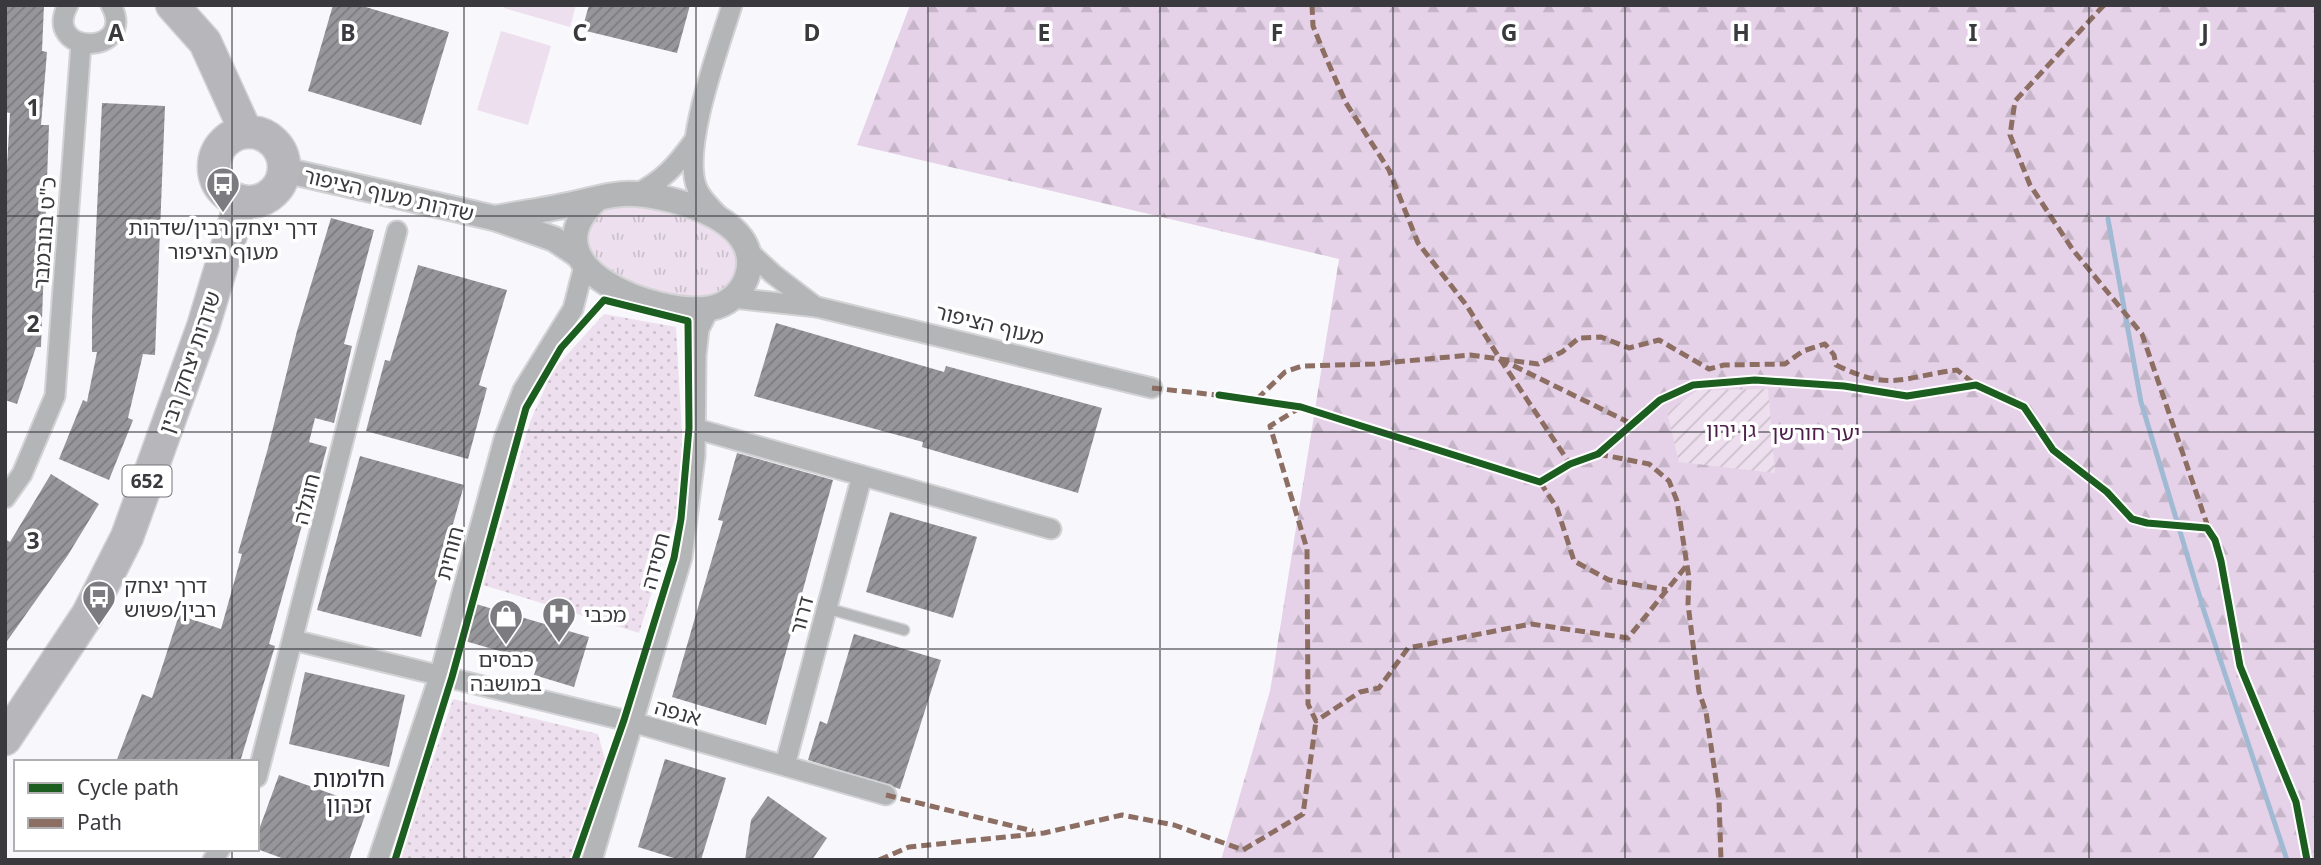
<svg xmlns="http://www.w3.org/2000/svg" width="2321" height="865" viewBox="0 0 2321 865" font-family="'Noto Sans','Noto Sans Hebrew',sans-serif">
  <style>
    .grass { fill: url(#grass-tufts) }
    .forest { fill: url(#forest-firs) }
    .park { fill: url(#park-dots) }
    .garden { fill: url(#garden-furrows) }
    .pitch { fill: #eddfee }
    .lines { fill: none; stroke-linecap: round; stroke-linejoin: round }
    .stream { stroke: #a0bad3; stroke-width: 5 }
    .building { fill: url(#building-hatch) }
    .service-casing { stroke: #d3d3d5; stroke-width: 13 }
    .minor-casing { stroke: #d3d3d5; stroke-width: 23 }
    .tertiary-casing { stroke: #d3d3d5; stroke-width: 28 }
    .primary-casing { stroke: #d3d3d5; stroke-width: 35 }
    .service { stroke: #b4b5b7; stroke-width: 10 }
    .minor { stroke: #b4b5b7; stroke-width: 19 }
    .tertiary { stroke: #b4b5b7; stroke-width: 24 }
    .primary { stroke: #b7b7bb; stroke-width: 32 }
    .quiet { stroke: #8d6e63; stroke-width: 5; stroke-dasharray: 10 5; stroke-linecap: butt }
    .cycleway-casing { stroke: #fff; stroke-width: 11 }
    .cycleway { stroke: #1b5e20; stroke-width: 7 }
    .grid { fill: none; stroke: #39393e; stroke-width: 2; stroke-opacity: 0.55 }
    .labels { text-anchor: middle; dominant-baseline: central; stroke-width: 7; stroke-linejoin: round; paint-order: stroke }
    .shield { fill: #fff; stroke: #747478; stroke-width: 2 }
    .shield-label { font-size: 19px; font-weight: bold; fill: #39393e }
    .street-label { font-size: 21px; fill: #39393e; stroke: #fff }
    .poi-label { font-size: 21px; fill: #39393e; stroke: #fff }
    .park-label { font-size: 21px; fill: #4b1e4b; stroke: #fff }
    .neighbourhood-label { font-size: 23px; fill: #292933; stroke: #fff }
    .grid-label { font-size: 23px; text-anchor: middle; font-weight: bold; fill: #39393e; stroke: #fff; stroke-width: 7; stroke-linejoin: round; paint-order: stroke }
  </style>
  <defs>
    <pattern id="grass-tufts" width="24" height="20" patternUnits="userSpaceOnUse" patternTransform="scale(1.75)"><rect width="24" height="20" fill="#eddfee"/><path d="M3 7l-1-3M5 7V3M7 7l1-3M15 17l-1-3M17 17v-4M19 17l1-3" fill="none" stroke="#ccc0cd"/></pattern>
    <pattern id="forest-firs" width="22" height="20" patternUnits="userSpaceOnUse" patternTransform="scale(1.75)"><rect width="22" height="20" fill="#e6d2e8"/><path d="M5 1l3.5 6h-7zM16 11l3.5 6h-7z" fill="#c6b5c8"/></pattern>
    <pattern id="park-dots" width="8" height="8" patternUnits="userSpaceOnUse" patternTransform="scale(1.75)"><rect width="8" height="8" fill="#eddfee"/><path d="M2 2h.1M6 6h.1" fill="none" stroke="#ccc0cd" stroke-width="1.8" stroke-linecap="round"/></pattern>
    <pattern id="garden-furrows" width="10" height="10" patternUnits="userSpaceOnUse" patternTransform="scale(1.75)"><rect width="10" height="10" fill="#eddfee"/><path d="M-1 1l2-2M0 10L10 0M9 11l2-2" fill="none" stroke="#ccc0cd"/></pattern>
    <pattern id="building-hatch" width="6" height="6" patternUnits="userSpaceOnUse" patternTransform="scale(1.75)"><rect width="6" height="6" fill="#97969a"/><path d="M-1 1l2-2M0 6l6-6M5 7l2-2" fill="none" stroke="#7c7b7f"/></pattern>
  </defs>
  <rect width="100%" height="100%" fill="#f8f8fc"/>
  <path class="grass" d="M 640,201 L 715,224 L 737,250 C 736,339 639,288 594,264 C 585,234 587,231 606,206 Z"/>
  <path class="forest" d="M 910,5 L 2316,5 L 2316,860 L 1221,860 L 1270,691 L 1339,259 L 857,145 Z"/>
  <g class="park">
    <path d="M 604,314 L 676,327 L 682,434 L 680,502 L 639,633 L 483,585 L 530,422 L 553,370 Z"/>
    <path d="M 453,699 L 598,734 L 607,767 L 570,860 L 400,860 Z"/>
  </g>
  <path class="garden" d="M 1768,389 L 1775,473 L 1679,462 L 1667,412 L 1698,390 Z"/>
  <g class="pitch">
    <path d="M 505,5 L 576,5 L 570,27 L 504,8 Z"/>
    <path d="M 501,31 L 551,46 L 528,125 L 477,110 Z"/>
  </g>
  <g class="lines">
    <path class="stream" d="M 2108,219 L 2141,402 L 2204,611 L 2287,860"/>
  </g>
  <g class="building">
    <path d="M 5,5 L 44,5 L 42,51 L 47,52 L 41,125 L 49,125 L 41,347 L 36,347 L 17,404 L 5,400 L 5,202 L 10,113 L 5,112 Z"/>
    <path d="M 333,5 L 359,5 L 449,32 L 421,125 L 308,91 Z"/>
    <path d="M 589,5 L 690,5 L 677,53 L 582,30 Z"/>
    <path d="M 102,103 L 165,106 L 155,355 L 143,354 L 128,418 L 133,420 L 109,480 L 59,459 L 83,400 L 87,402 L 97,352 L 92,352 L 92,317 Z"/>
    <path d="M 331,218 L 374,230 L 344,344 L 352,346 L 334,423 L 315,418 L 309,442 L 327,447 L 311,508 L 307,507 L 269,644 L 275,646 L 240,762 L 116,762 L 142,694 L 152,698 L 179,615 L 221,629 L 242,554 L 238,553 L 268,448 L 297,331 Z"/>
    <path d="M 418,265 L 507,290 L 479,385 L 487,388 L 468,459 L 366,431 L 385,360 L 390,361 Z"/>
    <path d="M 776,323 L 944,372 L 946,366 L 1102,408 L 1078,493 L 922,447 L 923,442 L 754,396 Z"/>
    <path d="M 737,453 L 833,480 L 766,725 L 672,697 L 723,521 L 718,520 Z"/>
    <path d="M 360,456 L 464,485 L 421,637 L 317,610 Z"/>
    <path d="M 51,474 L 99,504 L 68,555 L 5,644 L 5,539 L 10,542 Z"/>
    <path d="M 890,512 L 977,537 L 953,618 L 866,592 Z"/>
    <path d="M 476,604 L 589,637 L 574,687 L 534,675 L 538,662 L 465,641 Z"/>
    <path d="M 854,634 L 941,660 L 900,789 L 808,760 L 820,721 L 827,724 Z"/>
    <path d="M 305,672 L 405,695 L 389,767 L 289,744 Z"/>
    <path d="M 665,759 L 726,778 L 701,860 L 680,860 L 638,847 Z"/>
    <path d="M 279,775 L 368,807 L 349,860 L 287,860 L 257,849 L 257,835 Z"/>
    <path d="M 768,796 L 827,838 L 812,860 L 745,860 L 751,820 Z"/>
  </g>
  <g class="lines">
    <g class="service-casing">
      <path id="service" d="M 826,608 L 904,630"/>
    </g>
    <g class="minor-casing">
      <g id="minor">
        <path d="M 68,5 C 41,56 138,57 111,5"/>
        <path d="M 636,194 C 662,181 676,166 693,142"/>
        <path d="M 720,217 C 713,209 701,199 697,188 C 681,148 719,48 732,5"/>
        <path d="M 747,250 L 773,274 L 816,307"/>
        <path d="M 733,298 L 817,307 L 1152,388"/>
        <path d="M 697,429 L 1051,529"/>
        <path d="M 5,498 L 22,474 L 55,396 L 81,44"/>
        <path d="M 293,640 L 632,722 L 886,795"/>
        <path d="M 785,765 L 862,476"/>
        <path d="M 257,777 L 397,231"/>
        <path d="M 213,860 L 220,849"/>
        <path d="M 378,860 L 440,674 L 504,439 L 523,390 L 573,309 L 584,266"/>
        <path d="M 592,860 L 682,557 L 695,456 L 696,355 L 699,329 L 709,309"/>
      </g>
    </g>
    <g class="tertiary-casing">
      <g id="tertiary">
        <path d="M 284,170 L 494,218 L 554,239 L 578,255"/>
        <path d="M 494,218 C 519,214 544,210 568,205 C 590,201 614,192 636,194 C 677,197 768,222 746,279 C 740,294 727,305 711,308 C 659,318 522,268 597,199"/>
      </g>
    </g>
    <g class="primary-casing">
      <g id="primary">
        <path d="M 172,5 L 205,42 L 246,132"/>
        <circle cx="249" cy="167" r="35"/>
        <path d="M 5,739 L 88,614 L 127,537 L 203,327 L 241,201"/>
      </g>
    </g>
    <use href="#service" class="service"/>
    <use href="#minor" class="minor"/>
    <use href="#tertiary" class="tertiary"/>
    <use href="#primary" class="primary"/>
    <g class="quiet">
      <path d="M 1312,5 L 1313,26 L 1324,53 L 1346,103 L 1389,170 L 1418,243 L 1467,306 L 1500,359 L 1632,424"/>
      <path d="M 2104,5 L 2015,101 L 2010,135 L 2030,185 L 2073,250 L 2142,334 L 2210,533"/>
      <path d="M 1500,359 L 1570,464"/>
      <path d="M 1152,388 L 1226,396"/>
      <path d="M 1257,399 L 1285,372 L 1302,366 L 1374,364 L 1470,355 L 1538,364 L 1562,352 L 1579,338 L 1601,337 L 1629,348 L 1659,340 L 1709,369 L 1724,365 L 1785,364 L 1803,351 L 1825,344 L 1834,355 L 1836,365 C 1892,392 1901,377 1957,370 L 1976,385"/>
      <path d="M 1301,407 L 1270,426 L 1307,549 L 1308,704 L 1316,721 L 1360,692 L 1379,688 L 1408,648 L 1531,624 L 1628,638 L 1687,565"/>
      <path d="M 1598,454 L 1649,464 L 1669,481 L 1677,501 L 1689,578 L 1688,604 L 1699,692 L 1706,712 L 1719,800 L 1721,860"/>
      <path d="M 1540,482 L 1557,508 L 1574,561 L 1609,580 L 1667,590"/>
      <path d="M 886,795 L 1033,831"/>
      <path d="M 879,860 L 909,847 L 1044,833 L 1122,815 L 1174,825 L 1243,850 L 1303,814 L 1316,721"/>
    </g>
    <g class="cycleway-casing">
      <g id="cycleway">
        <path d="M 1219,395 L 1301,407 L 1540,482 L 1570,464 L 1598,454 L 1660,400 L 1693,385 L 1755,380 L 1844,386 L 1907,396 L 1976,385 L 2024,407 L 2053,450 L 2107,492 L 2132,519 L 2147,523 L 2207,528 L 2215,540 L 2221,561 L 2240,666 L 2296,802 L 2307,860"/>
        <path d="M 395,860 L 452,677 L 526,408 L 561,348 L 604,300 L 688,321 L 689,428 L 681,519 L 674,558 L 624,720 L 575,860"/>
      </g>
    </g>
    <use href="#cycleway" class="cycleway"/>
  </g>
  <path class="grid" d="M 232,5 L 232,762M 464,5 L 464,860M 696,5 L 696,860M 928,5 L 928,860M 1160,5 L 1160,860M 1393,5 L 1393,860M 1625,5 L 1625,860M 1857,5 L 1857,860M 2089,5 L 2089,860M 5,216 L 2316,216M 5,432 L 2316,432M 5,649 L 2316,649M 232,849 L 232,860"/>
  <defs>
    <g id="bus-pin" transform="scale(1.75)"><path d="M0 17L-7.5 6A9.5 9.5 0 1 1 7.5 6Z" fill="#7c7c80" stroke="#fff"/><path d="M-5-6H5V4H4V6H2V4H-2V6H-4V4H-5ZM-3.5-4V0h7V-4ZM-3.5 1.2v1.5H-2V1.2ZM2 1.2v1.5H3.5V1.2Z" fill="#fff"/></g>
    <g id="hospital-pin" transform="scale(1.75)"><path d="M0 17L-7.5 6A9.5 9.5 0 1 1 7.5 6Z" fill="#7c7c80" stroke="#fff"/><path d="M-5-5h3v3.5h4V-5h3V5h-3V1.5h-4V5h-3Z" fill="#fff"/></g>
    <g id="shop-pin" transform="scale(1.75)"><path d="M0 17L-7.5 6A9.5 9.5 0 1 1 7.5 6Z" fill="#7c7c80" stroke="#fff"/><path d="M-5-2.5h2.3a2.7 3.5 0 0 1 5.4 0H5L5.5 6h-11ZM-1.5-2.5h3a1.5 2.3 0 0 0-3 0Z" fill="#fff"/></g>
  </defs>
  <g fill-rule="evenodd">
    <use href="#bus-pin" x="223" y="184"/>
    <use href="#bus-pin" x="99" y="597"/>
    <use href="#hospital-pin" x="559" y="614"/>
    <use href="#shop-pin" x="506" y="616"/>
  </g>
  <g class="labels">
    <rect class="shield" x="122.5" y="465.5" width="49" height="31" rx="5"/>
    <g class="shield-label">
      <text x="147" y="481">652</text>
    </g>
    <g class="street-label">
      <text transform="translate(389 194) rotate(13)">שדרות מעוף הציפור</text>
      <text transform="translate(44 233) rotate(-86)">כ"ט בנובמבר</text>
      <text transform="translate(990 324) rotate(14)">מעוף הציפור</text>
      <text transform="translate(189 362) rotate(-71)">שדרות יצחק רבין</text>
      <text transform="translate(306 499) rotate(-76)">חוגלה</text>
      <text transform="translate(449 553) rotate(-75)">חוחית</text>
      <text transform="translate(655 561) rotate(-75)">חסידה</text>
      <text transform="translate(801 615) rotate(-75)">דרור</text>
      <text transform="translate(678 712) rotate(16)">אנפה</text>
    </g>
    <g class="poi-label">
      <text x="223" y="227">דרך יצחק רבין/שדרות<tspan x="223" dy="24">מעוף הציפור</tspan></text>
      <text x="124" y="585" text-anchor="start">דרך יצחק<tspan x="124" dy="24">רבין/פשוש</tspan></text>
      <text x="584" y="614" text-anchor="start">מכבי</text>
      <text x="506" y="659">כבסים<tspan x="506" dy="24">במושבה</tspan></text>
    </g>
    <g class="park-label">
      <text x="1731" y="429">גן ירון</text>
      <text x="1816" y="432">יער חורשן</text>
    </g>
    <g class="neighbourhood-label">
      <text x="349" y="778">חלומות<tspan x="349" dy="26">זכרון</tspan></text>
    </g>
  </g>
  <g class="grid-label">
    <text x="116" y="41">A</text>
    <text x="348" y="41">B</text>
    <text x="580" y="41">C</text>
    <text x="812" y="41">D</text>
    <text x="1044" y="41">E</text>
    <text x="1277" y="41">F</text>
    <text x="1509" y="41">G</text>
    <text x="1741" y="41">H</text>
    <text x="1973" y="41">I</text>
    <text x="2205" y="41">J</text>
    <text x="33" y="116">1</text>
    <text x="33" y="332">2</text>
    <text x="33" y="549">3</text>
  </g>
  <rect width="2321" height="865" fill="none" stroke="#39393e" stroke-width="14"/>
  <rect x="14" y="760" width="245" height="91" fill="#ffffff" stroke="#b0b0b2" stroke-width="2"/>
  <rect x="28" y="783" width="35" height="10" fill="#1b5e20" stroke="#b0b0b2" stroke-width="2"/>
  <text x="77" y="795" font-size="21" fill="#39393e">Cycle path</text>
  <rect x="28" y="818" width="35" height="10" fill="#8d6e63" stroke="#b0b0b2" stroke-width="2"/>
  <text x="77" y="830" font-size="21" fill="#39393e">Path</text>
</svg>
